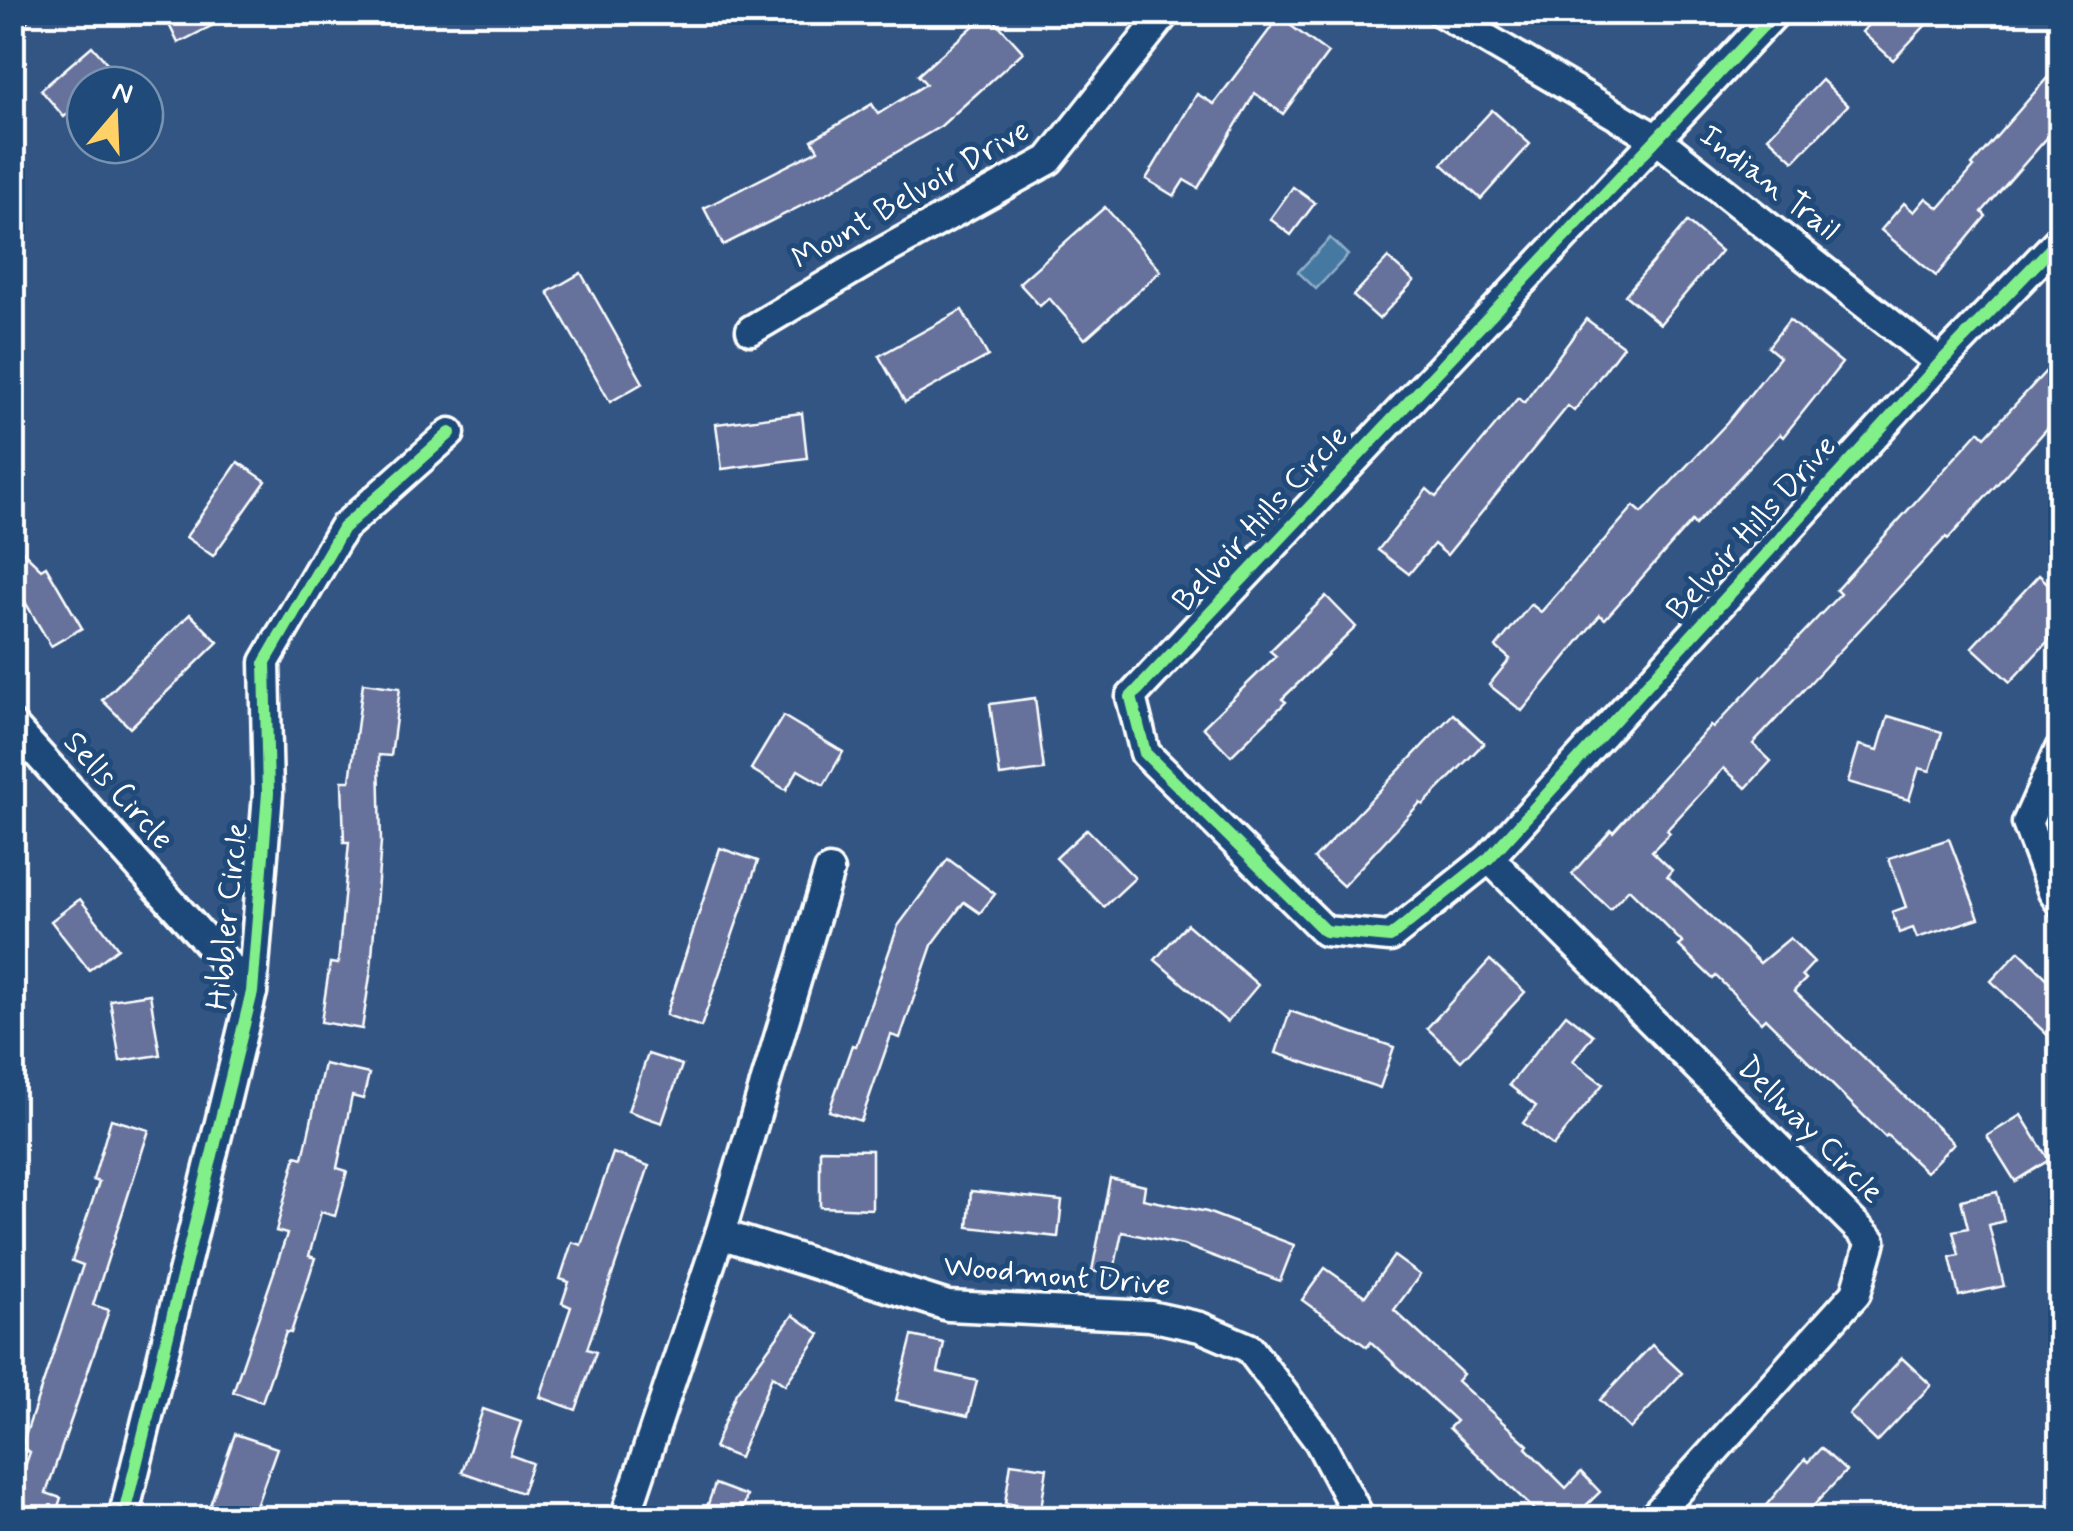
<svg xmlns="http://www.w3.org/2000/svg" width="2073" height="1531" viewBox="0 0 2073 1531" font-family="Mynerve,sans-serif">
  <style>
    .water { fill: #4479a2; stroke: #8fafc7; stroke-width: 2.5 }
    .building { fill: #66729c; stroke: #fff; stroke-width: 2.5 }
    .lines { fill: none; stroke-linecap: round; stroke-linejoin: round }
    .minor-casing { stroke: #fff; stroke-width: 35 }
    .minor { stroke: #1f4a7a; stroke-width: 28 }
    .cycleway-casing { stroke: #1f4a7a; stroke-width: 19 }
    .cycleway { stroke: #82f089; stroke-width: 12 }
    .labels { text-anchor: middle; dominant-baseline: central; stroke-width: 10; stroke-linejoin: round; paint-order: stroke }
    .street-label { font-size: 32px; fill: #fff; stroke: #1f4a7a }
  </style>
  <rect width="100%" height="100%" fill="#335584"/>
  <filter id="ink" filterUnits="userSpaceOnUse"><feTurbulence type="fractalNoise" baseFrequency=".01" numOctaves="2"/><feDisplacementMap in="SourceGraphic" scale="20" xChannelSelector="R" yChannelSelector="G"/><feConvolveMatrix kernelMatrix="1 2 1 2 8 2 1 2 1" color-interpolation-filters="sRGB"/></filter>
  <g filter="url(#ink)">
    <path class="water" d="M 1330,238 L 1348,255 L 1316,289 L 1298,272 Z"/>
    <g class="building">
      <path d="M 163,12 L 239,12 L 178,43 Z"/>
      <path d="M 1880,12 L 1938,12 L 1893,60 L 1862,32 Z"/>
      <path d="M 988,13 L 1023,52 L 941,126 L 829,192 L 723,245 L 704,208 L 818,150 L 812,140 L 872,104 L 878,114 L 926,84 L 918,75 Z"/>
      <path d="M 1279,17 L 1328,53 L 1283,114 L 1255,93 L 1198,188 L 1184,180 L 1174,196 L 1146,179 L 1197,94 L 1214,104 Z"/>
      <path d="M 92,46 L 115,72 L 100,85 L 85,85 L 85,99 L 64,117 L 41,90 Z"/>
      <path d="M 2060,63 L 2060,123 L 1982,212 L 1986,216 L 1936,276 L 1881,230 L 1904,203 L 1914,212 L 1926,198 L 1939,208 L 1974,167 L 1972,165 Z"/>
      <path d="M 1822,80 L 1848,105 L 1794,161 L 1768,137 Z"/>
      <path d="M 1492,110 L 1530,144 L 1481,199 L 1442,164 Z"/>
      <path d="M 1293,187 L 1315,203 L 1291,235 L 1270,219 Z"/>
      <path d="M 1105,207 L 1161,271 L 1085,339 L 1049,298 L 1040,306 L 1019,283 Z"/>
      <path d="M 1687,222 L 1721,251 L 1660,324 L 1625,295 Z"/>
      <path d="M 1388,258 L 1414,281 L 1379,319 L 1353,296 Z"/>
      <path d="M 581,273 L 643,383 L 610,402 L 548,292 Z"/>
      <path d="M 962,310 L 988,356 L 905,402 L 879,356 Z"/>
      <path d="M 1586,319 L 1623,346 L 1574,411 L 1568,406 L 1447,555 L 1434,544 L 1409,574 L 1378,550 L 1427,489 L 1436,497 L 1518,398 L 1524,403 Z"/>
      <path d="M 1789,320 L 1842,363 L 1783,437 L 1780,434 L 1695,525 L 1692,521 L 1605,619 L 1600,615 L 1522,711 L 1489,685 L 1510,659 L 1496,647 L 1531,604 L 1541,612 L 1634,506 L 1642,513 L 1727,423 L 1780,357 L 1768,347 Z"/>
      <path d="M 2060,356 L 2060,414 L 1948,539 L 1946,537 L 1753,744 L 1771,761 L 1746,788 L 1724,768 L 1667,830 L 1670,833 L 1652,851 L 1672,870 L 1667,876 L 1760,963 L 1790,938 L 1814,962 L 1802,975 L 1806,979 L 1794,991 L 1954,1143 L 1926,1172 L 1887,1135 L 1885,1137 L 1765,1018 L 1761,1022 L 1716,976 L 1713,979 L 1679,946 L 1683,943 L 1629,889 L 1610,909 L 1572,874 L 1611,830 L 1613,832 L 1710,726 L 1713,728 L 1840,594 L 1836,590 L 1979,431 L 1985,437 Z"/>
      <path d="M 802,413 L 807,458 L 722,469 L 716,424 Z"/>
      <path d="M 238,462 L 266,481 L 213,556 L 186,537 Z"/>
      <path d="M 12,541 L 41,569 L 46,566 L 82,628 L 51,646 L 12,580 Z"/>
      <path d="M 2039,575 L 2060,595 L 2060,628 L 2010,682 L 1972,647 Z"/>
      <path d="M 1326,596 L 1356,627 L 1282,699 L 1286,702 L 1231,756 L 1203,727 L 1276,656 L 1270,651 Z"/>
      <path d="M 190,614 L 218,642 L 130,728 L 102,700 Z"/>
      <path d="M 363,683 L 400,688 L 391,756 L 379,755 L 381,842 L 371,969 L 362,1029 L 321,1022 L 330,963 L 338,964 L 349,842 L 344,842 L 342,781 L 350,781 Z"/>
      <path d="M 1035,698 L 1044,770 L 1000,776 L 990,704 Z"/>
      <path d="M 1453,714 L 1484,743 L 1423,805 L 1420,803 L 1343,886 L 1314,859 Z"/>
      <path d="M 783,716 L 843,752 L 824,785 L 798,770 L 786,790 L 751,769 Z"/>
      <path d="M 1888,716 L 1942,732 L 1930,771 L 1919,768 L 1909,800 L 1848,782 L 1859,745 L 1878,750 Z"/>
      <path d="M 1087,829 L 1135,878 L 1104,907 L 1056,858 Z"/>
      <path d="M 1949,839 L 1979,918 L 1917,938 L 1913,928 L 1899,933 L 1892,912 L 1906,907 L 1889,858 Z"/>
      <path d="M 720,848 L 758,861 L 701,1027 L 666,1015 Z"/>
      <path d="M 948,859 L 995,894 L 980,913 L 964,902 L 932,945 L 900,1038 L 891,1035 L 861,1121 L 829,1111 L 852,1045 L 856,1046 L 898,926 Z"/>
      <path d="M 80,899 L 118,948 L 89,970 L 51,921 Z"/>
      <path d="M 1187,924 L 1258,985 L 1227,1022 L 1155,960 Z"/>
      <path d="M 2019,951 L 2060,991 L 2060,1047 L 1991,981 Z"/>
      <path d="M 1490,960 L 1525,992 L 1461,1061 L 1427,1028 Z"/>
      <path d="M 150,994 L 160,1055 L 120,1061 L 110,1000 Z"/>
      <path d="M 1290,1011 L 1394,1047 L 1380,1088 L 1276,1053 Z"/>
      <path d="M 1566,1014 L 1593,1035 L 1573,1061 L 1603,1084 L 1553,1146 L 1523,1123 L 1536,1106 L 1509,1085 Z"/>
      <path d="M 648,1054 L 682,1065 L 662,1123 L 628,1111 Z"/>
      <path d="M 324,1064 L 369,1074 L 363,1099 L 352,1096 L 337,1168 L 347,1171 L 335,1216 L 321,1212 L 309,1256 L 315,1258 L 291,1333 L 286,1332 L 262,1402 L 233,1392 L 287,1234 L 276,1231 L 296,1156 L 303,1158 Z"/>
      <path d="M 2021,1115 L 2049,1160 L 2015,1181 L 1987,1136 Z"/>
      <path d="M 111,1119 L 149,1130 L 93,1305 L 109,1310 L 46,1493 L 61,1498 L 54,1518 L 12,1518 L 12,1504 L 30,1452 L 21,1448 L 83,1265 L 72,1261 L 99,1182 L 93,1180 Z"/>
      <path d="M 820,1149 L 872,1150 L 872,1209 L 820,1207 Z"/>
      <path d="M 613,1153 L 649,1166 L 587,1349 L 596,1352 L 576,1410 L 540,1397 L 571,1307 L 562,1303 L 569,1282 L 560,1279 L 572,1242 L 581,1245 Z"/>
      <path d="M 1110,1178 L 1145,1186 L 1143,1199 L 1207,1212 L 1294,1245 L 1280,1281 L 1183,1245 L 1122,1232 L 1113,1275 L 1092,1271 Z"/>
      <path d="M 971,1191 L 1062,1201 L 1058,1237 L 968,1227 Z"/>
      <path d="M 1997,1192 L 2004,1221 L 1989,1225 L 2004,1286 L 1959,1296 L 1950,1257 L 1959,1255 L 1953,1231 L 1968,1228 L 1961,1200 Z"/>
      <path d="M 1394,1256 L 1420,1275 L 1394,1310 L 1463,1374 L 1457,1381 L 1528,1445 L 1526,1448 L 1566,1488 L 1581,1472 L 1600,1492 L 1573,1518 L 1543,1518 L 1449,1428 L 1456,1421 L 1371,1342 L 1367,1347 L 1302,1300 L 1325,1268 L 1365,1296 Z"/>
      <path d="M 793,1315 L 820,1334 L 785,1385 L 772,1376 L 739,1458 L 714,1448 L 736,1393 Z"/>
      <path d="M 912,1336 L 944,1343 L 938,1372 L 977,1381 L 968,1416 L 896,1400 Z"/>
      <path d="M 1652,1345 L 1682,1373 L 1630,1429 L 1600,1400 Z"/>
      <path d="M 1902,1358 L 1931,1385 L 1877,1442 L 1849,1415 Z"/>
      <path d="M 483,1409 L 521,1422 L 510,1455 L 532,1463 L 522,1493 L 462,1472 Z"/>
      <path d="M 235,1434 L 277,1448 L 252,1518 L 210,1505 Z"/>
      <path d="M 1821,1448 L 1846,1471 L 1802,1518 L 1773,1518 L 1763,1509 L 1805,1459 L 1808,1462 Z"/>
      <path d="M 1011,1463 L 1047,1468 L 1041,1509 L 1005,1503 Z"/>
      <path d="M 715,1484 L 747,1496 L 740,1518 L 703,1518 Z"/>
    </g>
    <g class="lines">
      <g class="minor-casing">
        <g id="minor">
          <path d="M 1441,12 L 1657,139 L 1940,363"/>
          <path d="M 1776,12 L 1131,697 L 1145,753 L 1325,931 L 1390,937 L 1489,858 L 1940,363 L 2060,239"/>
          <path d="M 12,14 L 14,12"/>
          <path d="M 751,330 L 879,254 L 1049,160 L 1166,12"/>
          <path d="M 12,725 L 252,992"/>
          <path d="M 2060,749 L 2027,823 L 2053,892 L 2060,902"/>
          <path d="M 1489,858 L 1871,1241 L 1856,1293 L 1653,1518"/>
          <path d="M 720,1234 L 948,1306 L 1150,1316 L 1200,1327 L 1249,1348 L 1319,1441 L 1360,1518"/>
          <path d="M 123,1518 L 252,992 L 268,793 L 265,662 L 343,528 L 450,433"/>
          <path d="M 625,1518 L 720,1234 L 829,871"/>
        </g>
      </g>
      <use href="#minor" class="minor"/>
      <g class="cycleway-casing">
        <g id="cycleway">
          <path d="M 1776,12 L 1131,697 L 1145,753 L 1325,931 L 1390,937 L 1489,858 L 1940,363 L 2060,239"/>
          <path d="M 123,1518 L 252,992 L 268,793 L 265,662 L 343,528 L 450,433"/>
        </g>
      </g>
      <use href="#cycleway" class="cycleway"/>
    </g>
  </g>
  <g class="labels">
    <g class="street-label">
      <text transform="translate(1769 183) rotate(38)">Indian Trail</text>
      <text transform="translate(911 195) rotate(-30)">Mount Belvoir Drive</text>
      <text transform="translate(1261 519) rotate(-47)">Belvoir Hills Circle</text>
      <text transform="translate(1752 528) rotate(-48)">Belvoir Hills Drive</text>
      <text transform="translate(118 791) rotate(48)">Sells Circle</text>
      <text transform="translate(228 916) rotate(-84)">Hibbler Circle</text>
      <text transform="translate(1810 1130) rotate(45)">Dellway Circle</text>
      <text transform="translate(1057 1276) rotate(5)">Woodmont Drive</text>
    </g>
  </g>
  <rect width="2073" height="1531" fill="none" stroke="#1f4a7a" stroke-width="50"/>
  <rect x="25" y="25" width="2023" height="1481" fill="none" stroke="#fff" stroke-width="4" filter="url(#ink)"/>
  <g transform="translate(115 115) rotate(19)"><circle r="48" fill="#1f4a7a" stroke="#7992af" stroke-width="2.5"/>
  <path d="M0-8L18 38L0 25L-18 38Z" fill="#ffd166"/>
  <text y="-15" font-size="28" font-weight="bold" text-anchor="middle" fill="#ffffff">N</text>
  </g>
</svg>
